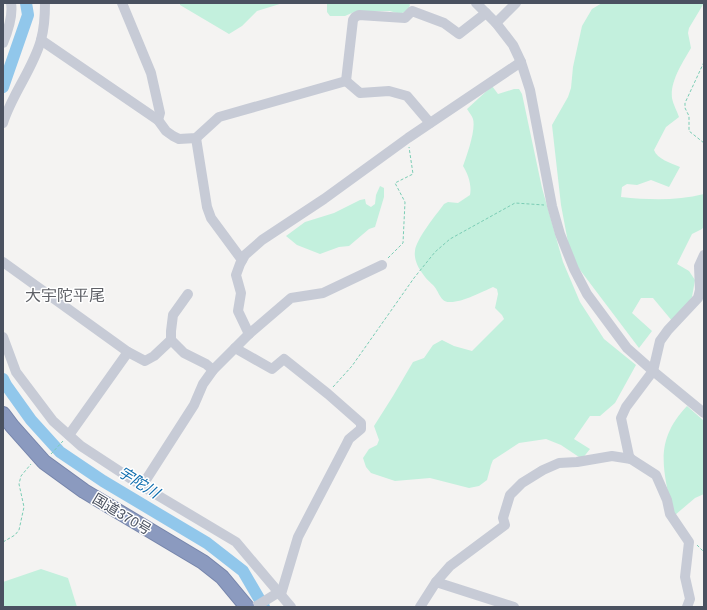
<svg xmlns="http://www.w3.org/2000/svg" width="707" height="610" viewBox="0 0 707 610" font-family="Arial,'Noto Sans JP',sans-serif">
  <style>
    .green { fill: #c3f0dd }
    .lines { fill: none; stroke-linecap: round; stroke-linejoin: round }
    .river { stroke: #91c7eb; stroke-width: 12 }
    .highway-casing { stroke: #7685ab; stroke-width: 16 }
    .path { stroke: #7bcdb5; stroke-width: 1; stroke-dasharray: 3 2; stroke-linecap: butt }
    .minor { stroke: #c7cbd6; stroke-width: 10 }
    .highway { stroke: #8b9abf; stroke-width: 14 }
    .labels { text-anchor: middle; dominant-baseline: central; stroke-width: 3; stroke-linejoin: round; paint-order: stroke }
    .street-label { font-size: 14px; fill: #4a5160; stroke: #fff }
    .water-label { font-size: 15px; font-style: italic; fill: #0f6dae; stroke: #fff }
    .quarter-label { font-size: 16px; fill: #5f6167; stroke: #fff }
  </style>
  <rect width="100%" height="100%" fill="#f4f3f2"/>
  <g class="green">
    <path d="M 180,3 L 283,3 L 257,11 L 242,26 L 229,34 L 180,5 Z"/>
    <path d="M 327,3 L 409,3 L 410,5 C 407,15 398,14 390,11 L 354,12 L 345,16 L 330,16 L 327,12 Z"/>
    <path d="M 602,3 L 704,3 L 689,28 L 688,33 L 691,48 C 683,62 670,81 672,98 C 673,104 677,111 679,117 L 666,127 L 654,150 C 657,159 671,163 680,167 L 669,187 L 651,180 L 637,185 L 627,184 L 622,187 L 621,197 C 650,200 676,201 704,194 L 704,226 L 702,229 L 692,234 L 677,264 L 689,271 L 695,280 L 692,297 L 673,322 L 653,298 L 641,298 L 632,313 L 652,331 L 639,348 L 571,258 L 561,205 L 552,125 L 568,97 L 571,88 L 573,67 L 582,26 L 592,9 Z"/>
    <path d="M 492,86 L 498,94 L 514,89 L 519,89 L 522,94 L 542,188 L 563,262 L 580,302 L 604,339 L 636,365 L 615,403 L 600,416 L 590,416 L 574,439 L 590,449 L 582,459 L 561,445 L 546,439 L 519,443 L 493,460 L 491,465 L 487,480 L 479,486 L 469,488 L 430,478 L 395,481 L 371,473 L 366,467 L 363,458 L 369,449 L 377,445 L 379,440 L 374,426 L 393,396 L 413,362 L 424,358 L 433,345 L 442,340 L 454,346 L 472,351 L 504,319 L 502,315 L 495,308 L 498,294 L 497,289 L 493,287 C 482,292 461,303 449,302 C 440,302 439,291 433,285 C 425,278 413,264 415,251 C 416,239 436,215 444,204 L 448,202 L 458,203 L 470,195 C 472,185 468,174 463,166 C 467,155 476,130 473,119 C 472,116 469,112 467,109 Z"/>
    <path d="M 380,186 L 384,188 L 384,197 L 375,227 L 369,229 L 349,246 L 339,247 L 320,254 L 297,245 L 286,236 L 305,222 L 334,213 L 360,200 L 365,199 L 366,204 L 371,207 L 375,204 L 376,195 Z"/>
    <path d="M 687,406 L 704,421 L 704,494 L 695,498 L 675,515 L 672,511 C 663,468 654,441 687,406 Z"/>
    <path d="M 41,569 L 68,578 L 77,607 L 3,607 L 3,582 Z"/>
  </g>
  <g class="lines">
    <g class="river">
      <path d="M 3,87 L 28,15 L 26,3"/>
      <path d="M 3,379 L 6,385 L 31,420 L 60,452 L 103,481 L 207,543 L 243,571 L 264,607"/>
    </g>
    <g class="highway-casing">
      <path id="highway" d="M 3,414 L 12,426 L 44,462 L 84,491 L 203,562 L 222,577 L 247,607"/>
    </g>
    <g class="path">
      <path d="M 704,62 L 685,103 L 685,108 L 689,116 L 689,131 L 704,143"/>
      <path d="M 388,258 L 403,243 L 405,202 L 395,183 L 413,174 L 409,147"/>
      <path d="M 333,387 L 352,366 L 414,278 L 435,252 L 450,239 L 515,203 L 544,205"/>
      <path d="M 51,454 L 63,441"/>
      <path d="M 3,542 L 15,535 L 19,530 L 24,507 L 19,484 L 21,476 L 31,464"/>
      <path d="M 697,545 L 704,552"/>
    </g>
    <g class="minor">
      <path d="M 122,3 L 151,73 L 160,113 L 158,120"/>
      <path d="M 476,3 L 496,23 L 513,45 L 521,62 L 530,90 L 552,206 L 560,234 L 574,269 L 587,294 L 627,348 L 653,371 L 704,413"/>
      <path d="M 496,23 L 516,3"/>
      <path d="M 41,40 L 158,120 L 166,131 L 173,136 L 179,139 L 196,138 L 219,117 L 346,81"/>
      <path d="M 3,43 C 8,31 13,15 11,3"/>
      <path d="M 346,81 L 353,20 L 355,17 L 359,15 L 405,18 L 412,11 L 444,23 L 459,34 L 486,13"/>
      <path d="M 346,81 L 360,93 L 389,91 L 407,96 L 430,123"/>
      <path d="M 3,123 C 12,94 33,69 41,40 C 44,29 45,15 45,3"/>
      <path d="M 196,138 L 207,207 L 211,218 L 242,260"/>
      <path d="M 3,262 L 128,352 L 145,361 L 154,356 L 171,340 L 184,353 L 206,364 L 213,370"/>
      <path d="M 249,334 L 238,311 L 241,293 L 236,275 L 240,264 L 245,255 L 262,240 L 324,199 L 408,138 L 521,62"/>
      <path d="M 3,337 L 16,372 L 53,421 L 81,446 L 142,486 L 236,542 L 291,607"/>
      <path d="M 171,340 L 171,331 L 173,315 L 188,294"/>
      <path d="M 235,348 L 272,369 L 284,359 L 328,394 L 361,423 L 361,429 L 349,439 L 346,445 L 298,537 L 281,594"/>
      <path d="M 69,435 L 128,352"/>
      <path d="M 142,486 L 194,405 L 203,384 L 213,370 L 249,334 L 291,298 L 323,293 L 382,265"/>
      <path d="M 436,582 L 514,607"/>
      <path d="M 255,607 L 279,592"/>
      <path d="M 420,607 L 436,582 L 450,566 L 505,525 L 503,518 L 510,495 L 522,483 L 543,470 L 559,463 L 577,462 L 612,456 L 631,459"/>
      <path d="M 687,607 L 690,599 L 685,577 L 689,542 L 670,514 L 667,500 L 656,475 L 631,459 L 629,456 L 621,418 L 626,407 L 653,371 L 660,341 L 668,330 L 698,298 L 700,290 L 699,266 L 704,255"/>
    </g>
    <use href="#highway" class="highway"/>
  </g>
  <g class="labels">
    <g class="street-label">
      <text transform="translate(122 514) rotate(31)">国道370号</text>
    </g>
    <g class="water-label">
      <text transform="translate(139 482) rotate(32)">宇陀川</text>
    </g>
    <g class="quarter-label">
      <text x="65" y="295">大宇陀平尾</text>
    </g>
  </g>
  <rect width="707" height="610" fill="none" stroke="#4a5160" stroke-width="8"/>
</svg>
